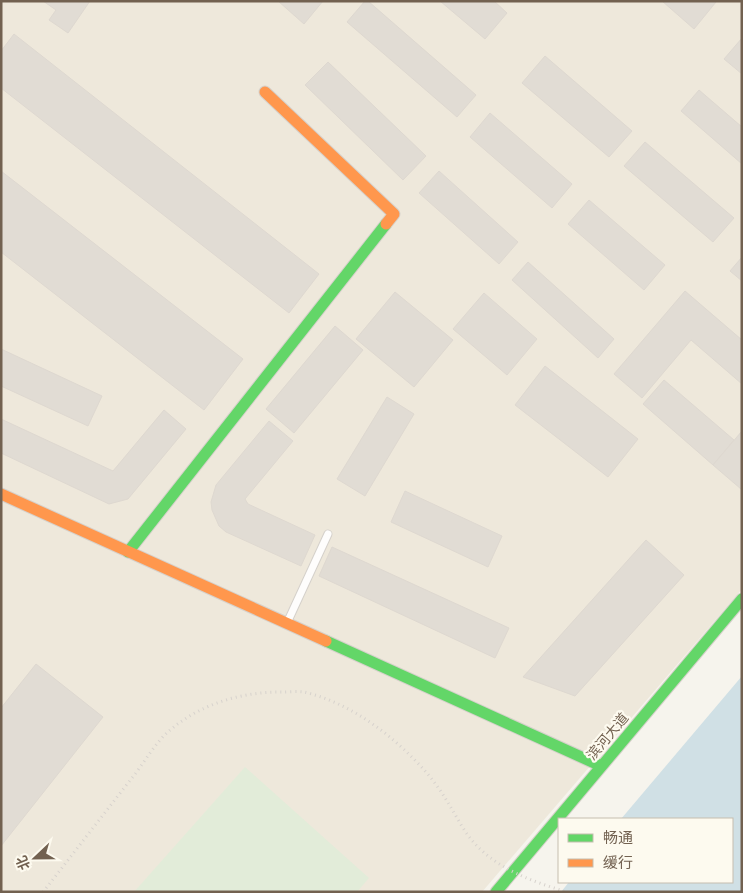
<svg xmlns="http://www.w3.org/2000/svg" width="743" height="893" viewBox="0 0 743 893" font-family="'Titillium Web','Noto Sans SC',sans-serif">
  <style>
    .residential { fill: #eee8db }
    .green { fill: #e2ecd9 }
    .water { fill: #d0e0e5 }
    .building { fill: #e1dcd4; stroke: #ded8d0 }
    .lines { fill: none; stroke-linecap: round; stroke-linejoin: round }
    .lane-casing { stroke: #d5d1cb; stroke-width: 9 }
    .fast-casing { stroke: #d6d1cb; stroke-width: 13 }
    .slow-casing { stroke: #d6d1cb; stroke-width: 13 }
    .lane { stroke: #fefdfc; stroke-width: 7 }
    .fast { stroke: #63d668; stroke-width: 11 }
    .slow { stroke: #ff974d; stroke-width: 11 }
    .path-bridge { stroke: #d7d2cd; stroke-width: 3; stroke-dasharray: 1 4; stroke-linecap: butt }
    .labels { text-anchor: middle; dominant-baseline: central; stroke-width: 4.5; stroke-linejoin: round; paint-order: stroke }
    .street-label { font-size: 14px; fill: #726150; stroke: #fdfaef }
  </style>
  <rect width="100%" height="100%" fill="#f6f4ed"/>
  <path class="residential" d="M 1,1 L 742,1 L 742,589 L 482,892 L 1,892 Z"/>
  <path class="green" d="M 245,767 L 369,878 L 357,892 L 134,892 Z"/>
  <path class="water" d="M 742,676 L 742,892 L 561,892 L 569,882 L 732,882 L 732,819 L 621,819 Z"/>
  <g class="building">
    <path d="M 43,1 L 90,1 L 68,33 L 49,20 L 56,10 Z"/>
    <path d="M 278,1 L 323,1 L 304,24 Z"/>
    <path d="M 365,1 L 368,1 L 476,95 L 457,117 L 347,22 Z"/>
    <path d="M 440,1 L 494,1 L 507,13 L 485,39 Z"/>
    <path d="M 662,1 L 715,1 L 716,2 L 694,29 Z"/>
    <path d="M 14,34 L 319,274 L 289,313 L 1,88 L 1,51 Z"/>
    <path d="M 742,38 L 742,74 L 724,59 Z"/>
    <path d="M 545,56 L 632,131 L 609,157 L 522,83 Z"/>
    <path d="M 328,62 L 426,156 L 403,180 L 305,85 Z"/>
    <path d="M 699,90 L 742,127 L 742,164 L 681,111 Z"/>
    <path d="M 490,113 L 572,184 L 552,208 L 470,137 Z"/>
    <path d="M 645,142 L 734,218 L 713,242 L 624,166 Z"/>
    <path d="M 1,171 L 243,359 L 204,410 L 1,252 Z"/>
    <path d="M 439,171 L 518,242 L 499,264 L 419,193 Z"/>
    <path d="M 589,200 L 665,265 L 644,290 L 568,224 Z"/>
    <path d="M 742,257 L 742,281 L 730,271 Z"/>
    <path d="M 528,262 L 614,339 L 598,358 L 512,280 Z"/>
    <path d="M 685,291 L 742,340 L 742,384 L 691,340 L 642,398 L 614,374 Z"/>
    <path d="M 395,292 L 453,340 L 414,387 L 356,339 Z"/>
    <path d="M 484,293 L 537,339 L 507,375 L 453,329 Z"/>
    <path d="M 335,326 L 363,350 L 294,433 L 266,409 Z"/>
    <path d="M 1,349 L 102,396 L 88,426 L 1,386 Z"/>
    <path d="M 545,366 L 638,439 L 608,477 L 515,405 Z"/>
    <path d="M 664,380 L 734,440 L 713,465 L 643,404 Z"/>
    <path d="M 387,397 L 414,414 L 365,496 L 337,479 Z"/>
    <path d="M 164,410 L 186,429 L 128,499 L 109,504 L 1,453 L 1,419 L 113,471 Z"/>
    <path d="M 269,421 L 293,441 L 245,499 L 248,504 L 315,535 L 301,566 L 226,532 L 219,526 L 212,510 L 211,502 L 216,485 Z"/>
    <path d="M 742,431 L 742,487 L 741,489 L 713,465 Z"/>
    <path d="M 405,491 L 502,536 L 488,567 L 391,522 Z"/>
    <path d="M 646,540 L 684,575 L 575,696 L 523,677 Z"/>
    <path d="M 332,547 L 509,628 L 495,658 L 319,576 Z"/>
    <path d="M 36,664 L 103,717 L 1,846 L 1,708 Z"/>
  </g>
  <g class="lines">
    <g class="lane-casing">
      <path id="lane" d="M 287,623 L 328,534"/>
    </g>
    <g class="fast-casing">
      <g id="fast">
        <path d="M 128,552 L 386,224"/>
        <path d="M 326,641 L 601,766"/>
        <path d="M 496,892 L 742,599"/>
      </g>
    </g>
    <g class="slow-casing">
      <g id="slow">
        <path d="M 265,92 L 394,214 L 386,224"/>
        <path d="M 1,494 L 326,641"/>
      </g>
    </g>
    <use href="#lane" class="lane"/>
    <use href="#fast" class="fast"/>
    <use href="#slow" class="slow"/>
    <path class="path-bridge" d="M 43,892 C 73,854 102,816 132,778 C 144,763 155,743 169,731 C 200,704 241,692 281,692 C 288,692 297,691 304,692 C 351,703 394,736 426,772 C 441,789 451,808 463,828 C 486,865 527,880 567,892"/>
  </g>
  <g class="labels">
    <g class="street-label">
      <text transform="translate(607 736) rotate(-50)">滨河大道</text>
    </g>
  </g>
  <rect width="743" height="893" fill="none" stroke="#726150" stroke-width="5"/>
  <rect x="558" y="818" width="175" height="65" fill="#fdfaef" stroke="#c5bdaf"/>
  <rect x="568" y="834" width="25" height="8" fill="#63d668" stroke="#c5bdaf"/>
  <text x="603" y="843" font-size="15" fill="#726150">畅通</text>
  <rect x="568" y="859" width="25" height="8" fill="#ff974d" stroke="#c5bdaf"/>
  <text x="603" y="868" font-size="15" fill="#726150">缓行</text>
  <g transform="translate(35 858) rotate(248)" stroke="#fdfaef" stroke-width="4" paint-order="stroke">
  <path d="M0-4L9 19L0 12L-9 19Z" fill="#726150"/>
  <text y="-8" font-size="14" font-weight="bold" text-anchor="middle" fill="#726150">北</text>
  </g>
</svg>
